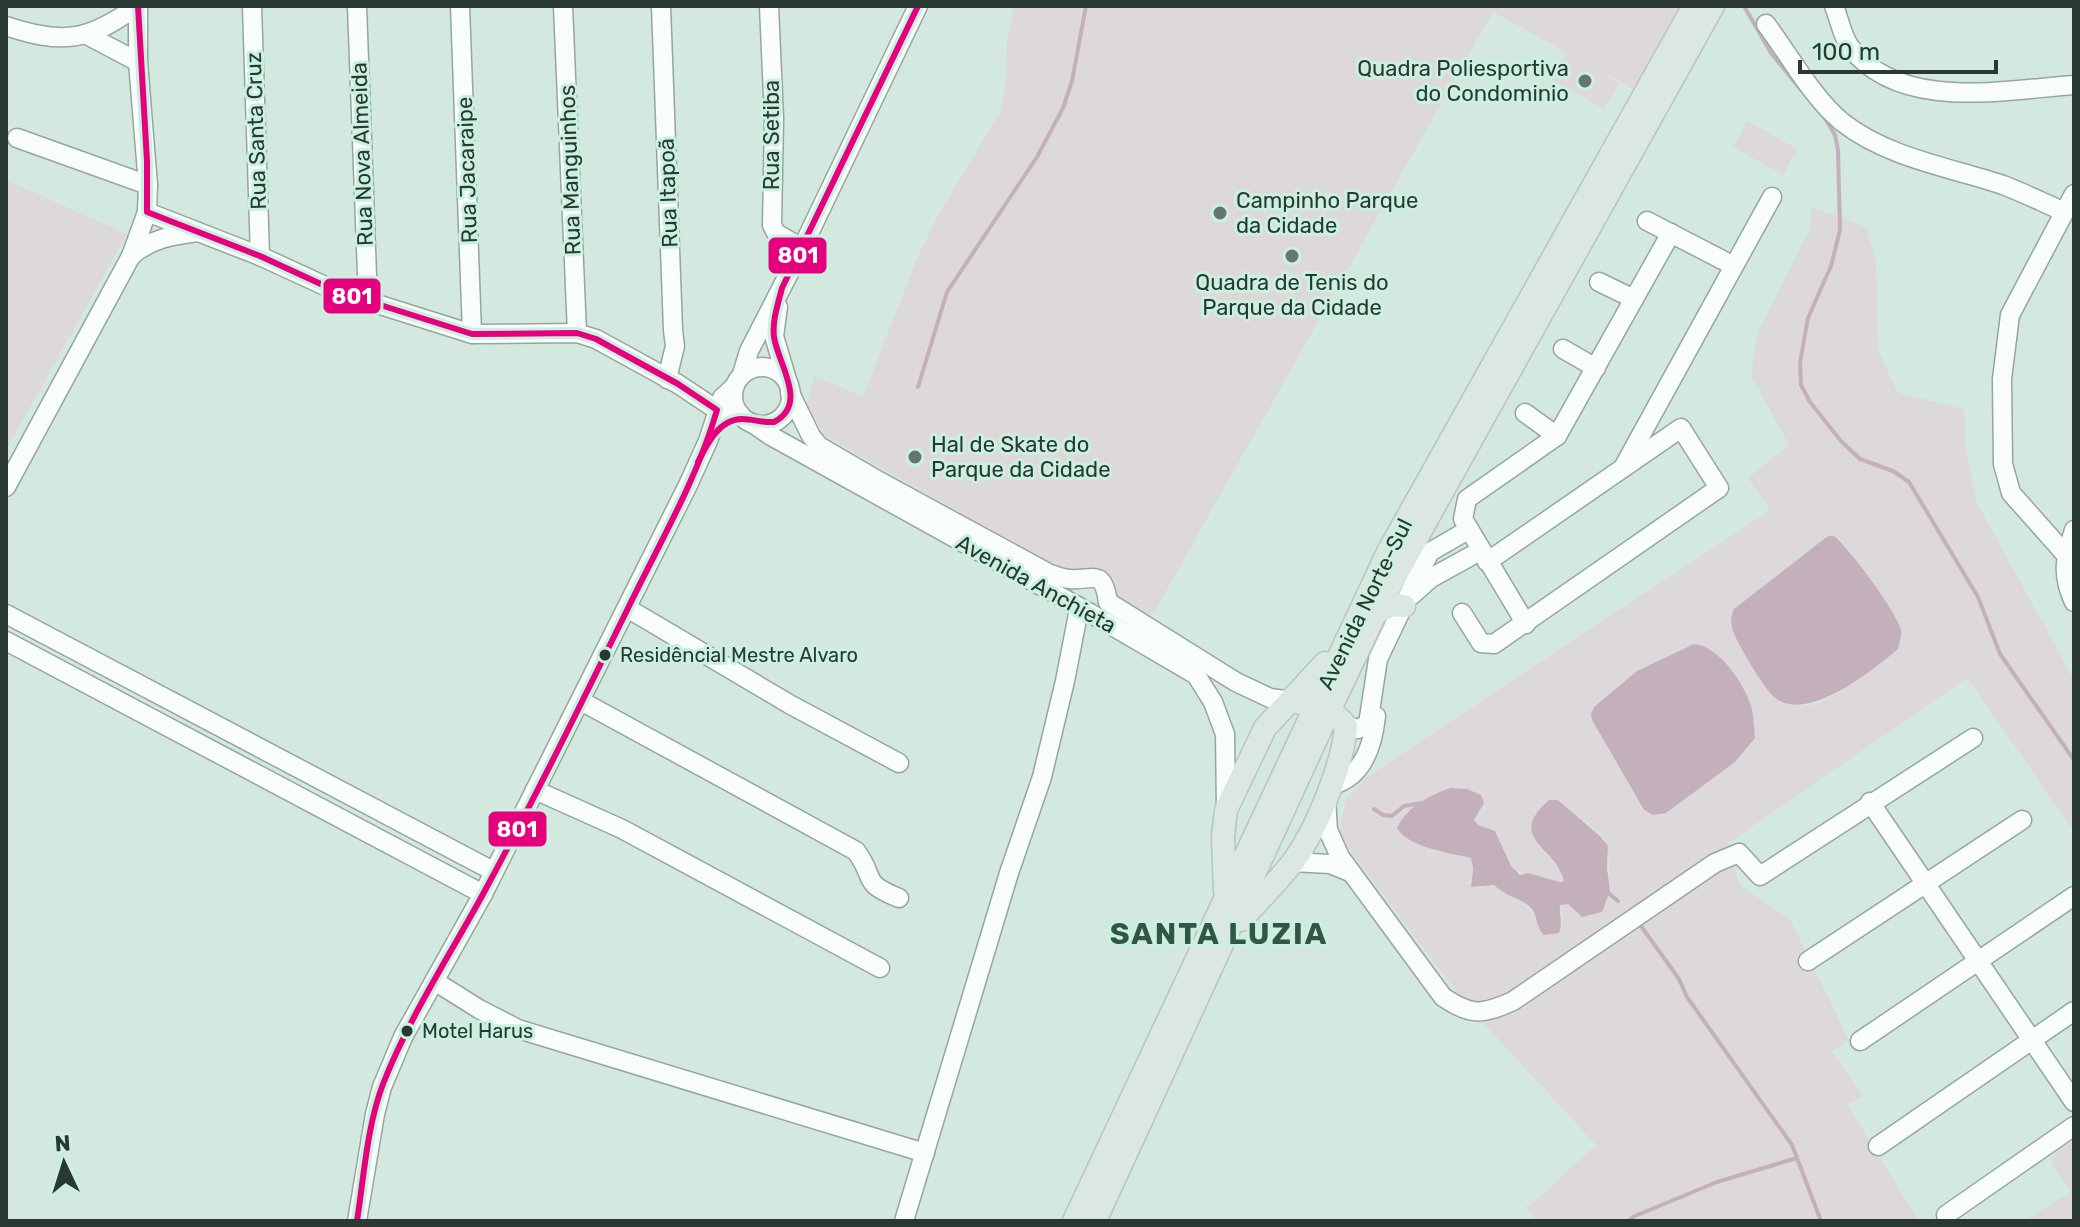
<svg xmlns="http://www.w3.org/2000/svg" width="2080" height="1227" viewBox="0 0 2080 1227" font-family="Rubik,sans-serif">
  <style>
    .green { fill: #ddd9db; fill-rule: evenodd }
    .water { fill: #c4b0bb }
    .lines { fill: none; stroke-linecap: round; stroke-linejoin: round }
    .stream { stroke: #c4b0bb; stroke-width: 4 }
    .minor-casing { stroke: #96a69f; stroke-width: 21 }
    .major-casing { stroke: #b9c4bf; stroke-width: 25 }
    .minor { stroke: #f8fcfa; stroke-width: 18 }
    .major { stroke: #dbe7e2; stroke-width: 22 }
    .bus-1-casing { stroke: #caf1df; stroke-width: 12 }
    .bus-1 { stroke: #e5007d; stroke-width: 6 }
    .poi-dot { fill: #64766e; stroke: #caf1df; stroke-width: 3 }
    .bus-dot { fill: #293932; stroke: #caf1df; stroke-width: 3 }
    .labels { text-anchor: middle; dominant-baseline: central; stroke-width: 6; stroke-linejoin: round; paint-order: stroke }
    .bus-label { font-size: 20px; fill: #293932; stroke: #caf1df; text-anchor: start }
    .poi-label { font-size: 22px; fill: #293932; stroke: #caf1df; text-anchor: start }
    .street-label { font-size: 22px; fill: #293932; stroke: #caf1df }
    .district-label { font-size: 30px; font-weight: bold; letter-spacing: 2px; fill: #325546; stroke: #caf1df }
    .line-badge { stroke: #caf1df; stroke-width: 3 }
    .badge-label { font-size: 22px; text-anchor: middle; font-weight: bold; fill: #fff }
  </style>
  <rect width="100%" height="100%" fill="#d3e8de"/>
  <g class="green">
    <path d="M 1014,6 L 1683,6 L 1635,90 L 1588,64 L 1619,83 L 1604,109 L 1551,79 L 1566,52 L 1493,12 L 1149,621 L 824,435 L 807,405 L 814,376 L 863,397 L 916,261 L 936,219 L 1001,111 L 1006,80 L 1007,41 Z"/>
    <path d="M 1747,121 L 1797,149 L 1783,175 L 1733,147 Z"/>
    <path d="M 6,180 L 127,234 L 6,450 Z"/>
    <path d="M 1812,208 L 1845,218 L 1866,228 L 1876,260 L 1878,350 L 1898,393 L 1964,409 L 1966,452 L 1977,503 L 2074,680 L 2074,831 L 1967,678 L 1727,844 L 1740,885 L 1791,921 L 1849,1040 L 1832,1051 L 1863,1096 L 1847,1104 L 1919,1221 L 1537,1221 L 1525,1207 L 1533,1203 L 1596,1145 L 1465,1003 L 1339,836 L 1346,798 L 1367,777 L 1770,510 L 1748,478 L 1789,445 L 1751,375 L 1758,332 L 1810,229 ZM 1838,539 L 1849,550 L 1894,617 L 1882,663 C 1863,675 1838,695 1818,703 C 1776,719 1751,664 1734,635 ZM 1592,720 L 1755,737 L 1735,762 L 1666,813 L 1643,810 ZM 1437,792 L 1500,841 C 1503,868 1515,873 1539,876 C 1548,878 1556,882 1564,882 C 1559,860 1536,851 1531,830 L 1558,800 C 1570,811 1601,830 1607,845 C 1610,853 1609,879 1610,891 L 1560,905 L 1563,925 L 1535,920 C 1534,903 1508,898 1495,885 L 1476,887 L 1469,884 L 1473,869 L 1471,858 L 1405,814 Z"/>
    <path d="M 2074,1141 L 2074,1221 L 2024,1221 L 2071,1192 L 2052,1165 C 2052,1151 2062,1144 2074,1141 Z"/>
  </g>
  <g class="water">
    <path d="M 1828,536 L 1834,536 C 1849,548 1897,612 1901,630 C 1902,636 1899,644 1898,649 C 1873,670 1805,726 1773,696 C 1764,687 1751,665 1745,655 C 1737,640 1726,625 1734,609 Z"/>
    <path d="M 1694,644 C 1719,646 1744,683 1751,706 C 1754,716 1754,727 1755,738 L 1735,762 L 1666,813 L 1653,815 L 1644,810 L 1592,720 L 1591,714 L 1594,707 L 1637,671 Z"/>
    <path d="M 1451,788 L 1467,789 L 1481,795 L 1484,803 L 1474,820 L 1478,825 L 1495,831 L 1511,866 L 1520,875 L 1528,873 L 1560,882 L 1564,881 C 1556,846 1505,839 1549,800 L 1558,800 L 1600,836 L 1608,846 L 1607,868 L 1610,891 L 1602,912 L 1582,917 L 1568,904 L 1560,905 C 1559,915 1563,923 1559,933 L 1544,935 C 1535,927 1538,913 1529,906 C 1517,897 1507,897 1494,885 L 1471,887 L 1473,869 L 1471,858 C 1450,853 1407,847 1397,828 C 1407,807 1429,795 1451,788 Z"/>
  </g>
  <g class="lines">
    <g class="stream">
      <path d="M 1744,6 L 1771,53 L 1801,90"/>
      <path d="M 1825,118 L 1835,135 L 1838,150 L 1840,230 L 1831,266 L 1808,318 L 1800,363 L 1801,385 L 1810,402 L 1841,441 L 1860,459 L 1893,471 L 1909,482 L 1978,597 L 2000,654 L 2074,760"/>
      <path d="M 918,387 L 947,292 L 1037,157 L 1063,108 L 1072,81 L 1086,6"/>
      <path d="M 1374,809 L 1383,815 L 1392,816 L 1404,806 L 1422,803"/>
      <path d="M 1607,892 L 1618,901"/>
      <path d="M 1641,926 L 1679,979 L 1687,997 L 1792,1145 L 1821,1221"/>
      <path d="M 1628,1221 L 1635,1216 L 1717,1182 L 1797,1158"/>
    </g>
    <g class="minor-casing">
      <g id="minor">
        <path d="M 252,6 L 260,256"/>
        <path d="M 357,6 L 368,302"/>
        <path d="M 460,6 L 472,334"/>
        <path d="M 563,6 L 577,333"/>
        <path d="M 661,6 L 673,330 L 675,346 L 667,379"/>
        <path d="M 769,6 L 774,118 L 772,225 L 776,233 L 802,248"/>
        <path d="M 1834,6 C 1839,18 1842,36 1850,47 C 1900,112 2003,90 2074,85"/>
        <path d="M 1766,24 C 1790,56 1812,97 1842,122 C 1888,158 1949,167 2003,185 C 2024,193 2044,203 2065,212"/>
        <path d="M 6,26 C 62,45 89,41 137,6"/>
        <path d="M 87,35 L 138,62"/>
        <path d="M 17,138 L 148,185"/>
        <path d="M 147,212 L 260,256 L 336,291 L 472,334 L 577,333 L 596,339 L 678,384 L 717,410 L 740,414"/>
        <path d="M 1647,221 L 1734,266"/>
        <path d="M 131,256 C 150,239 173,235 198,232"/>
        <path d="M 1599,282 L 1634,299"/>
        <path d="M 778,307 L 774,336 L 788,383"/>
        <path d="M 1563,349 L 1596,368"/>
        <circle cx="762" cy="396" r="29"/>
        <path d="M 742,374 L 749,351 L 802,248 L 918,6"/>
        <path d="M 790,393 L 811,436 L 819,446 L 879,481 L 1050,574 C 1057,576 1064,579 1070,579 C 1092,581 1103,567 1108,602 L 1236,682 L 1270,698 L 1292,701"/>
        <path d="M 1525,413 L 1557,436"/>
        <path d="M 752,423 L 771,436 L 1090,613 L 1196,675 L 1213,702 L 1225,734 L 1226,807"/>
        <path d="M 1625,464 L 1772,197"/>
        <path d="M 6,487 L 131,256 L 147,212 L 148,185 L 138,62 L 138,6"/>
        <path d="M 2074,530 C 2065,559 2061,574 2074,602"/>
        <path d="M 2066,555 L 2011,493 L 2003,464 L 2002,379 L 2010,315 L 2074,194"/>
        <path d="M 1412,595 L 1431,578 L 1480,551"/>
        <path d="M 627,608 L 791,705 L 899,763"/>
        <path d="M 1462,613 L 1481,643 L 1494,644 L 1719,488 L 1681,428 L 1487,562"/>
        <path d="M 6,614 L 493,871"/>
        <path d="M 1526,624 L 1463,519 L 1467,499 L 1557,436 L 1671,233"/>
        <path d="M 6,641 L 483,894"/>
        <path d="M 581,701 L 856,851 C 877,879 859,882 899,898"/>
        <path d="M 1346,726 L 1358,729 L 1368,724 L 1378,659 L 1420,571 L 1430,552 L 1468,530"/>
        <path d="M 1332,785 C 1363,777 1373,745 1376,716"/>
        <path d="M 535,790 L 622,829 L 880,968"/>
        <path d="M 1326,799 L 1328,830 L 1340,857 L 1443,997 C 1471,1016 1482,1015 1513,1001 L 1715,863 L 1739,853 L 1760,876 L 1973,738"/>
        <path d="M 1870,802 L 2074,1102"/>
        <path d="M 1292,862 L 1330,864 L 1352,873"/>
        <path d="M 1808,961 L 2022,820"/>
        <path d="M 436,982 L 479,1009 L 518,1029 L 925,1153"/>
        <path d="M 1860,1041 L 2074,896"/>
        <path d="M 1878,1146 L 2074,1011"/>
        <path d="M 1946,1215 L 2074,1126"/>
        <path d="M 357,1221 L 375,1114 L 382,1087 L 403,1037 L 483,894 L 688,485 L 708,441 L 722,398 L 734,387"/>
        <path d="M 904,1221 L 1009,873 L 1042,777 L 1065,681 L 1079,609"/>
      </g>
    </g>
    <g class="major-casing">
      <g id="major">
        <path d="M 1376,612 L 1393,605 L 1404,606"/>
        <path d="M 1225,891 L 1223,836 L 1226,810 L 1265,728 L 1325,663"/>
        <path d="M 1241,920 C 1259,900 1279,881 1295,859 C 1317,828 1343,764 1346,726 C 1333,708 1312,704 1292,701"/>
        <path d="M 1074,1221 L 1388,552 L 1694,6"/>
        <path d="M 1095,1221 L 1329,711 L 1382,600 L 1713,6"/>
      </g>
    </g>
    <use href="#minor" class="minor"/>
    <use href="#major" class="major"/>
    <g class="bus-1-casing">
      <g id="bus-1">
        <path d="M 138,6 L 147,161 L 147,212 L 260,256 L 336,291 L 472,334 L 577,333 L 596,339 L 678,384 L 717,410 C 698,476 663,537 633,598 C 584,698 535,798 482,896 C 448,958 409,1018 383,1084 C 367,1126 364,1176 357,1221"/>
        <path d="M 698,462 C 707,444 719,419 742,419 C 753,419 763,423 774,422 C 809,404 778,364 774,337 C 772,321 778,304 782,288 L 918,6"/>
      </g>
    </g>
    <use href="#bus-1" class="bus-1"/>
  </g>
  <g class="poi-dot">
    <circle cx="1585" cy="81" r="8"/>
    <circle cx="1220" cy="213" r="8"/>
    <circle cx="1292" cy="256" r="8"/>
    <circle cx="915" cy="457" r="8"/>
  </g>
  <g class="bus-dot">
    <circle cx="605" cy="655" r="7"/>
    <circle cx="407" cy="1031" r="7"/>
  </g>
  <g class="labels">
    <g class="bus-label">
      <text x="620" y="655">Residêncial Mestre Alvaro</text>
      <text x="422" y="1031">Motel Harus</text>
    </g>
    <g class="poi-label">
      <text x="1569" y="68" text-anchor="end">Quadra Poliesportiva<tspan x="1569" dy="25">do Condominio</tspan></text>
      <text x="1236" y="200">Campinho Parque<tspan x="1236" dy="25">da Cidade</tspan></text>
      <text x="1292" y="282" text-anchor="middle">Quadra de Tenis do<tspan x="1292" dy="25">Parque da Cidade</tspan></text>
      <text x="931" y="444">Hal de Skate do<tspan x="931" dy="25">Parque da Cidade</tspan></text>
    </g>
    <g class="street-label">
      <text transform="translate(256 131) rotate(-92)">Rua Santa Cruz</text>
      <text transform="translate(771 135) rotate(-90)">Rua Setiba</text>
      <text transform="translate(362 154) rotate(-92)">Rua Nova Almeida</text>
      <text transform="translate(467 170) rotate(-92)">Rua Jacaraipe</text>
      <text transform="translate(570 170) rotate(-92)">Rua Manguinhos</text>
      <text transform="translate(668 193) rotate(-92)">Rua Itapoã</text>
      <text transform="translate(1036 584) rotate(29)">Avenida Anchieta</text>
      <text transform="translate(1365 604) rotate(-64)">Avenida Norte-Sul</text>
    </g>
    <g class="district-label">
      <text x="1219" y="934">SANTA LUZIA</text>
    </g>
  </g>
  <g class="line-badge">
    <rect x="767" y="236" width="61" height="39" rx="8" fill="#e5007d"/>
    <rect x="322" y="277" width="60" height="38" rx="8" fill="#e5007d"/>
    <rect x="487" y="810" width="61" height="38" rx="8" fill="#e5007d"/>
  </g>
  <g class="badge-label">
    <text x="798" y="263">801</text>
    <text x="352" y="304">801</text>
    <text x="517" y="837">801</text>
  </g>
  <rect width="2080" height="1227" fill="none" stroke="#293932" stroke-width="16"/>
  <g transform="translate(64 1163) rotate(356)" stroke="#caf1df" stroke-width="6" paint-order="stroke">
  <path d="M0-6L14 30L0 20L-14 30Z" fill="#293932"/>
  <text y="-12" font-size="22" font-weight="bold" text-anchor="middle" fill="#293932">N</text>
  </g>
  <path d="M1800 60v12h196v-12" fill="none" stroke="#293932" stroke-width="4"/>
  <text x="1812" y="60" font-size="24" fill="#293932" stroke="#caf1df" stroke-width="6" paint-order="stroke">100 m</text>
</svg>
